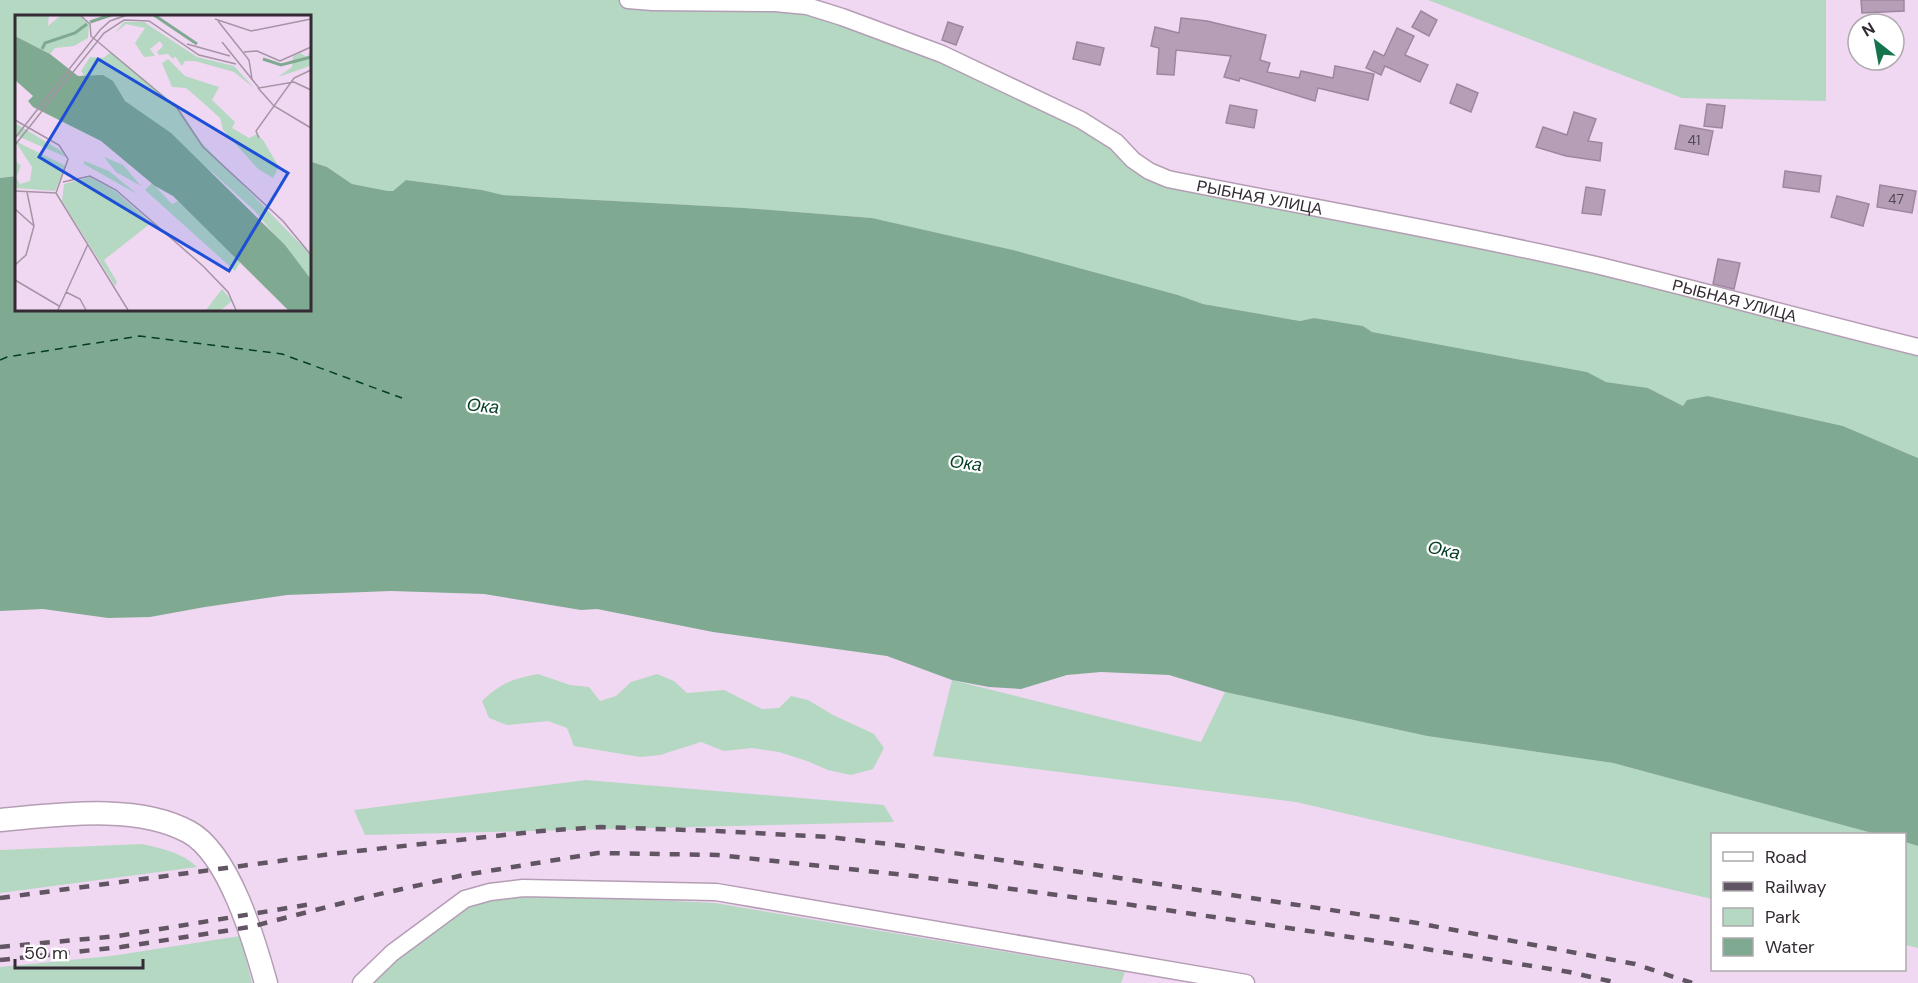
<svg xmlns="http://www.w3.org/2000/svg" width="1918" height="983" viewBox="0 0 1918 983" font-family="'DM Sans',sans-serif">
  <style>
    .green { fill: #b4d8c2 }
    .water { fill: #7faa91 }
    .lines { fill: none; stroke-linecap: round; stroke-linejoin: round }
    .ferry { stroke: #043e25; stroke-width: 1.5; stroke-dasharray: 8 6; stroke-linecap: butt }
    .building { fill: #b69eb6; stroke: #9e869e; stroke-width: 1.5 }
    .minor-casing { stroke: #b59db5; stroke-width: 19 }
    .secondary-casing { stroke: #b59db5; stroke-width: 25 }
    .minor { stroke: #fff; stroke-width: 16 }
    .secondary { stroke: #fff; stroke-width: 22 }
    .rail { stroke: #625563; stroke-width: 4.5; stroke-dasharray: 10 10; stroke-linecap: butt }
    .labels { text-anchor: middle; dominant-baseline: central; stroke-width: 4.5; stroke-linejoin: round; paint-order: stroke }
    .number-label { font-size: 14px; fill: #544855 }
    .street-label { font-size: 16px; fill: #342b35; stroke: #fff }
    .water-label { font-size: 18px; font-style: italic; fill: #043e25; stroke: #fff }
    .inset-river { fill: none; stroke: #7faa91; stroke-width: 3 }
    .inset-road { fill: none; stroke: #a593a6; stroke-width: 1.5 }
    .view { fill: #1d4ed8; fill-opacity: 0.15; stroke: #1d4ed8; stroke-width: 3 }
    .inset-edge { fill: none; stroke: #342b35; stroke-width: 3 }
  </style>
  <rect width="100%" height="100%" fill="#f1d8f2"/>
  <g class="green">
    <path d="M 0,0 L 801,0 L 944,48 L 1151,167 L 1918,342 L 1918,458 L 1843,426 L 1708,396 L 1684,407 L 1648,388 L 1606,382 L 1587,372 L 1371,332 L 1363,326 L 1314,318 L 1300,321 L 1203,304 L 1178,295 L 1013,250 L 872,218 L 745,208 L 503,195 L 482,190 L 406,180 L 393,191 L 388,191 L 352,184 L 327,167 L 309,161 L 309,16 L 16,16 L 16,176 L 0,178 Z"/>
    <path d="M 1428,0 L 1826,0 L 1826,101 L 1682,98 Z"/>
    <path d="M 538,674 L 570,685 L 589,687 L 600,701 L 616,696 L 631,682 L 657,674 L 674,681 L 687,693 L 724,690 L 762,709 L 779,708 L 791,696 L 808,700 L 833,715 L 874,734 L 884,748 L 873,769 L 851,775 L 828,770 L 807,761 L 779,752 L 752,748 L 724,751 L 701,742 L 660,755 L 640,757 L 574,746 L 567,728 L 548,721 L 507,725 L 489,718 L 482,701 C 501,683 512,679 538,674 Z"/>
    <path d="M 952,680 L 1201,742 L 1225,692 L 1427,736 L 1613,763 L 1877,834 L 1712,834 L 1712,899 L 1296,802 L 933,756 Z"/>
    <path d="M 586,780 L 884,805 L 894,822 L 365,835 L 354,810 Z"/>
    <path d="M 1904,842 L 1918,846 L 1918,948 L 1905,945 Z"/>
    <path d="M 142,844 C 160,848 183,853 197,867 L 0,893 L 0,850 Z"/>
    <path d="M 521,894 L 715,903 L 1125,972 L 1121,983 L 370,983 C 398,956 455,907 493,897 C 501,894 512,895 521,894 Z"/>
    <path d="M 240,936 L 252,983 L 0,983 L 0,967 L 111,956 Z"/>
  </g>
  <path class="water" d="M 309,161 L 327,167 L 352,184 L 388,191 L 393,191 L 406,180 L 482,190 L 503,195 L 745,208 L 872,218 L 1013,250 L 1178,295 L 1203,304 L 1300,321 L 1314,318 L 1363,326 L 1372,332 L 1587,372 L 1606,382 L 1648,388 L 1683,406 L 1687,400 L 1708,396 L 1843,426 L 1918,458 L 1918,846 L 1905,842 L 1904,834 L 1876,834 L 1613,763 L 1427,736 L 1225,692 L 1169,675 L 1101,672 L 1067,675 L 1021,689 L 989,687 L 952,680 L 887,656 L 713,632 L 597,609 L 581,610 L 484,594 L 391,591 L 287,595 L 205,607 L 150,617 L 108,618 L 43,609 L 0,611 L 0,178 L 16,176 L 16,309 L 309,309 Z"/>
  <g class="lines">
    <path class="ferry" d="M 0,360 L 7,357 L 140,336 L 282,354 L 402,398"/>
  </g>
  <g class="building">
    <path d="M 1861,0 L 1904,0 L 1904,11 L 1862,13 Z"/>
    <path d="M 1421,11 L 1437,20 L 1429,36 L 1412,27 Z"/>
    <path d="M 1181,18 L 1207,21 L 1266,35 L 1260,60 L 1270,63 L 1267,72 L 1299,78 L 1301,71 L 1333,78 L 1335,66 L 1374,74 L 1368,100 L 1318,88 L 1315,101 L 1240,78 L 1239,81 L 1224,77 L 1231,56 L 1176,50 L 1174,75 L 1157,74 L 1159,48 L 1151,46 L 1155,27 L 1179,33 Z"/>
    <path d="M 948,22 L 963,27 L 956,45 L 942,40 Z"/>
    <path d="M 1397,28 L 1414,36 L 1405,55 L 1428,65 L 1420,82 L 1385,66 L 1381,75 L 1366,68 L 1374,51 L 1384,56 Z"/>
    <path d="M 1077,42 L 1104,48 L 1100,65 L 1073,59 Z"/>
    <path d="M 1457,84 L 1478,93 L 1471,112 L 1450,103 Z"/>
    <path d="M 1707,104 L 1725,106 L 1722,128 L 1704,126 Z"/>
    <path d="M 1230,105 L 1257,110 L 1254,128 L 1226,123 Z"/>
    <path d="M 1574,112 L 1596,119 L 1588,141 L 1602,143 L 1600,161 L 1566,156 L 1536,147 L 1543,127 L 1567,135 Z"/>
    <path d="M 1680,125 L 1713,131 L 1708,155 L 1675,149 Z"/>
    <path d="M 1785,171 L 1821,176 L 1819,192 L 1783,187 Z"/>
    <path d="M 1880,185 L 1916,191 L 1912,213 L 1877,207 Z"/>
    <path d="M 1586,187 L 1605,190 L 1601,215 L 1582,213 Z"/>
    <path d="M 1837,196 L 1869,204 L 1863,226 L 1831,217 Z"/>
    <path d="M 1718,259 L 1740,263 L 1734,289 L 1713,284 Z"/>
  </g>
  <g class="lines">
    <g class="minor-casing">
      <g id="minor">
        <path id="s1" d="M 628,0 L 653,2 L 775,3 L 807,6 L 842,17 L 942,54 L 1081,120 L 1116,142 L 1133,160 L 1149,171 L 1168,179 C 1307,207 1448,231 1587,263 C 1698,289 1807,320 1918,347"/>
        <path d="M 361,983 L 392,953 L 465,899 L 490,892 L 523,888 L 716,892 L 1246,983"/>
      </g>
    </g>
    <g class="secondary-casing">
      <path id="secondary" d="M 0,820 C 56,815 137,803 189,832 C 229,854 254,940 266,983"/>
    </g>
    <use href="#minor" class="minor"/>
    <use href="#secondary" class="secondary"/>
    <g class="rail">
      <path d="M 0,898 L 339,853 L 541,831 L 601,827 L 717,831 L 829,837 L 914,847 L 1417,923 L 1635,964 L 1692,983"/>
      <path d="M 0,947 L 118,936 L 312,904"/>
      <path d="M 0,960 L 121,947 L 250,927 L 362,898 L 464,875 L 598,853 L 718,855 L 914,876 L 1132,905 L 1370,940 L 1569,972 L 1618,983"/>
    </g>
  </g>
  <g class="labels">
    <g class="number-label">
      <text x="1694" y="140">41</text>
      <text x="1896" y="199">47</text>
    </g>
    <g class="street-label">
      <text stroke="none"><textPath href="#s1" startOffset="676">РЫБНАЯ УЛИЦА</textPath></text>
      <text stroke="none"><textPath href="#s1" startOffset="1162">РЫБНАЯ УЛИЦА</textPath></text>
    </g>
    <g class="water-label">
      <text transform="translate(483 406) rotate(6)">Ока</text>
      <text transform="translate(966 463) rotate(8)">Ока</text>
      <text transform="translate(1444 550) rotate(13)">Ока</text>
    </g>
  </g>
  <g transform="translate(15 15)">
    <rect width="296" height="296" fill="#f1d8f2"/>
    <path d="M 0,0 L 34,0 L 33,11 L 46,0 L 64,0 L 74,9 L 73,23 L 59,31 L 40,33 L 35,39 L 0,21 ZM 109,7 L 129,7 L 182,42 L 219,51 L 239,73 L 219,57 L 180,46 L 170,46 L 167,51 L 160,41 L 158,44 L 153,39 L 144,40 L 142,37 L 148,31 L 145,26 L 135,34 L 140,41 L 129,42 L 120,28 L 130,13 L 111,9 L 100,18 ZM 295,36 L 295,51 L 263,62 L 277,52 L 278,41 L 285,38 L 292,42 ZM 96,37 L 163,92 L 186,127 L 295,239 L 295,263 L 240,196 L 198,158 L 110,86 L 93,64 L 70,62 L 66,56 L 75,42 L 88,43 ZM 153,44 L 170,61 L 204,72 L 197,85 L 220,107 L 217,113 L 234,123 L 242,119 L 248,125 L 264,152 L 258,163 L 243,154 L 208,115 L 205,103 L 185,85 L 171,73 L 157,72 L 147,48 ZM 0,108 L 46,136 L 51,142 L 0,120 ZM 0,126 L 51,151 L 40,176 L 0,173 L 0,145 L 6,151 L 1,163 L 5,169 L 15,166 L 17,152 ZM 89,142 L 108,150 L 126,171 L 101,157 ZM 69,146 L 94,156 L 122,179 L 69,149 ZM 75,162 L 100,176 L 136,208 L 89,245 L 102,267 L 100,271 L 47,186 L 49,169 ZM 137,168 L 157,189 L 163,186 L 226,246 L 220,256 L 130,175 ZM 207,274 L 217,286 L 206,295 L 191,295 Z" fill="#b4d8c2"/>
    <path d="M 0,21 L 35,39 L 63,61 L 88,60 L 98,66 L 110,86 L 156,118 L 270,230 L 295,263 L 295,295 L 273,295 L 158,181 L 140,171 L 86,126 L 18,92 L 13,86 L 18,81 L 0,65 Z" fill="#7faa91"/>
    <path class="inset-river" d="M 139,0 L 182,29M 75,7 L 96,0M 27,34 L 30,28 L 60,18 L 72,9M 248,44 L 266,50 L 296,42M 45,78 L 77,86 L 99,108"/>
    <path class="inset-road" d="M 65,0 L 75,9 L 76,21 L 162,93 L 188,132 L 268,206 L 296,240M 200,4 L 236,16 L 296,4M 203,6 L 234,45 L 237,64M 207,27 L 244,73 L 279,67 L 296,75M 172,29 L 215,41M 229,37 L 242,36 L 265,46 L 296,32M 243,73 L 259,91 L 296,113M 0,105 L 44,130 L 53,144 L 41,178 L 0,176M 0,123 L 85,15 L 95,6 L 112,0M 244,123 L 241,116 L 279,63 L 296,55M 0,130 L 89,18 L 109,5 L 134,6 L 184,40 L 221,49M 48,167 L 75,161 L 101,175 L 188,251 L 213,277 L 221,295M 41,178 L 113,295M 0,194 L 19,211M 0,250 L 11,240 L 19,211 L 12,177M 0,265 L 44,291M 51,277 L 65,284 L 71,295M 43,295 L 73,229"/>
    <path class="view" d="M 83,44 L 273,158 L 214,256 L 24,142 Z"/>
    <rect width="296" height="296" class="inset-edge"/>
  </g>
  <rect x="1711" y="833" width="195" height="138" fill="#ffffff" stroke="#aeaaae" stroke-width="1.5"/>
  <rect x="1723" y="852" width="30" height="9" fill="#ffffff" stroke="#aeaaae" stroke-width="1.5"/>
  <text x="1765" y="863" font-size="18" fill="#342b35">Road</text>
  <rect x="1723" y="882" width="30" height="9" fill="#625563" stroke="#aeaaae" stroke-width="1.5"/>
  <text x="1765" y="893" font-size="18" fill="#342b35">Railway</text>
  <rect x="1723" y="908" width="30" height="18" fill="#b4d8c2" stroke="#aeaaae" stroke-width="1.5"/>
  <text x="1765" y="923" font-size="18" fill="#342b35">Park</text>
  <rect x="1723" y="938" width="30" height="18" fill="#7faa91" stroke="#aeaaae" stroke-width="1.5"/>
  <text x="1765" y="953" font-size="18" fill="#342b35">Water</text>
  <g transform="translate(1876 42) rotate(329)"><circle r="28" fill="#ffffff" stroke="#aeaaae" stroke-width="1.5"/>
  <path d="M0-4.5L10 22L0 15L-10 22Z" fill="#14744b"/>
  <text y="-9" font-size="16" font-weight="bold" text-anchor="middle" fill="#342b35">N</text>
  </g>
  <path d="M15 959v9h128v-9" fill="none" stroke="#342b35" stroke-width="3"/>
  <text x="24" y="959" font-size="18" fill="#342b35" stroke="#ffffff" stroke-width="4.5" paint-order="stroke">50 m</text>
</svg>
